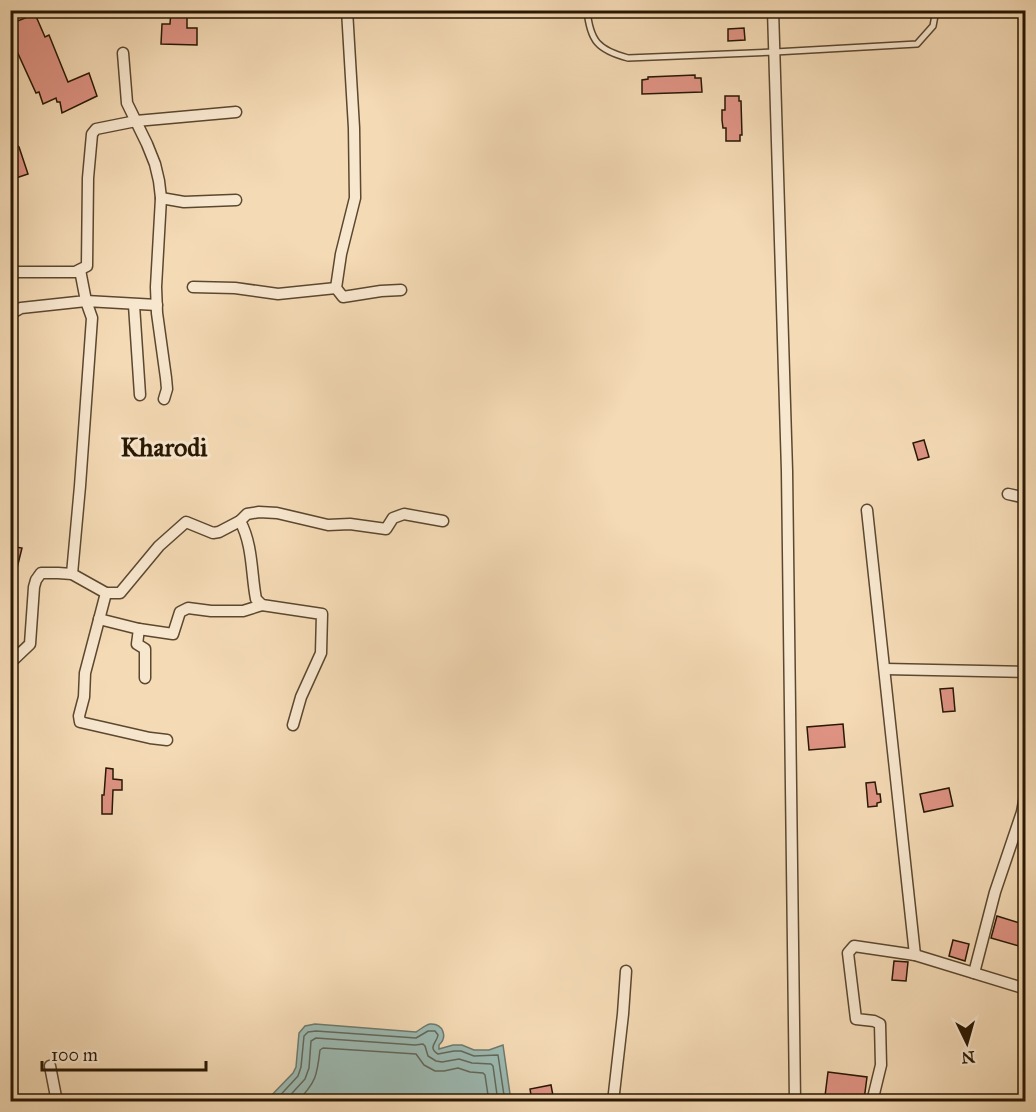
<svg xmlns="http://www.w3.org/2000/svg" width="1036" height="1112" viewBox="0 0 1036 1112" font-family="'IM FELL Great Primer',serif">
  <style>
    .water { fill: #9cbab3; stroke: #6e796c; stroke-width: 1.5 }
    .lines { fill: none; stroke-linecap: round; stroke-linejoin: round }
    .shore { stroke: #62685a; stroke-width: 1.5 }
    .building { fill: #df9384; stroke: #281702; stroke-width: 1.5 }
    .lane-casing { stroke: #5b482f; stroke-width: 8 }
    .street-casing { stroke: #5b482f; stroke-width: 13 }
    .lane { stroke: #f8e7cf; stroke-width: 5 }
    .street { stroke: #f8e7cf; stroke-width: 10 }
    .labels { text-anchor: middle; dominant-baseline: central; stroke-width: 6; stroke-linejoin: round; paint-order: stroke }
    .neighbourhood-label { font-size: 26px; font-weight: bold; fill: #281702; stroke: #f8e7cf }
  </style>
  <rect width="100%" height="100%" fill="#f4dab5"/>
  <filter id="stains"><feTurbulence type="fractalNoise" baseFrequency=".00333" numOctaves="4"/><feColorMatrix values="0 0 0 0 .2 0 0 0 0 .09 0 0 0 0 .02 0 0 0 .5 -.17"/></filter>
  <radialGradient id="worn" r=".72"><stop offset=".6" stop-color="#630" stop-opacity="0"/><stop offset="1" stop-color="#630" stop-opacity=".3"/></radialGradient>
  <path class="water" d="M 315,1024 L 416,1032 C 421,1029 425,1025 430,1024 C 443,1023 448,1037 439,1045 L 439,1049 L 453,1045 L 462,1045 L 474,1050 L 489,1050 L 503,1045 L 511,1101 L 266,1101 L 293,1073 L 296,1067 L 299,1033 L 305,1026 Z"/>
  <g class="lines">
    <g class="shore">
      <path d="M 274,1102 L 298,1076 L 301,1067 L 304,1036 L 308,1032 L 316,1031 L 416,1038 L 428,1031 L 435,1031 L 438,1035 C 437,1043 427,1047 438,1054 L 454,1051 L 461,1051 L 474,1056 L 498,1055 L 505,1102"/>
      <path d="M 284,1102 L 305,1079 L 309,1068 L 311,1041 L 316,1038 L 415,1045 L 423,1044 L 425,1046 L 428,1056 L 436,1061 L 442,1062 L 459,1059 L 472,1063 L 491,1064 L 493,1066 L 498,1102"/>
      <path d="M 297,1102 C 316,1082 317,1076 320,1050 L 323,1048 L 416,1054 L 424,1065 L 435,1071 L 444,1071 L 458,1068 L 470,1072 L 483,1073 L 485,1075 L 489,1102"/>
    </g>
  </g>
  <g class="building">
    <path d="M 171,10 L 187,10 L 187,28 L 197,28 L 197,45 L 161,44 L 162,24 L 170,24 Z"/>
    <path d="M 35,14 L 45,37 L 49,35 L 68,82 L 89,73 L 97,96 L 62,113 L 60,102 L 57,102 L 56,98 L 43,104 L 39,92 L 36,93 L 10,36 L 10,24 Z"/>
    <path d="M 744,28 L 745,40 L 728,41 L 728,29 Z"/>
    <path d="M 695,75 L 695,78 L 701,78 L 702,92 L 642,94 L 642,80 L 648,79 L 648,77 Z"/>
    <path d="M 725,96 L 739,96 L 739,101 L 741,101 L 742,135 L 740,135 L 740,141 L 726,141 L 726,128 L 723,128 L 722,120 L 722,110 L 725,110 Z"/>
    <path d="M 10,139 L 19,147 L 28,174 L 10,180 Z"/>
    <path d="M 924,440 L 929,457 L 918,460 L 913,443 Z"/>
    <path d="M 10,546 L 22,548 L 14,580 L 10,580 Z"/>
    <path d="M 953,688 L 955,711 L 943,712 L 940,689 Z"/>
    <path d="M 843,724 L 845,747 L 809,750 L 807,727 Z"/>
    <path d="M 106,768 L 113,769 L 113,779 L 122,780 L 122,790 L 113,790 L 112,814 L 102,814 L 102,795 L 104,795 Z"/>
    <path d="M 875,782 L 877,794 L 880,794 L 881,802 L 877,803 L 877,806 L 868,807 L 866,783 Z"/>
    <path d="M 949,788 L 953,806 L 924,812 L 920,794 Z"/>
    <path d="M 997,916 L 1026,925 L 1026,948 L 991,938 Z"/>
    <path d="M 953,940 L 969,944 L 965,961 L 949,956 Z"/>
    <path d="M 894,961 L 908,962 L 906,981 L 892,980 Z"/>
    <path d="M 828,1072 L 867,1077 L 864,1100 L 825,1096 Z"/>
    <path d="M 551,1085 L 554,1101 L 532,1101 L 530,1089 Z"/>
  </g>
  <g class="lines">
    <g class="lane-casing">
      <path id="lane" d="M 587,10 C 590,41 598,50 628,58 L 775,52 L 917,44 L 933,26 L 936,10"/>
    </g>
    <g class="street-casing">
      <g id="street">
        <path d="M 347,10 L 354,128 L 355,198 L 341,254 L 336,288 L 343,297 L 381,291 L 401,290"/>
        <path d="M 773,10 L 787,471 L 795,1102"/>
        <path d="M 123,53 L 127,103 L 147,144 L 155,164 L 159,181 L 161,198 L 156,287 L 157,313 L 166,378 L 167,389 L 164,399"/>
        <path d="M 161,198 L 184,202 L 236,200"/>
        <path d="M 10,272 L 75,272 L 87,266 L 88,178 L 92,134 L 96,129 L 136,121 L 236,112"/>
        <path d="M 193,287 L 235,288 L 278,294 L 336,288"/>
        <path d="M 134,305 L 140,395"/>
        <path d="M 10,314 L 21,308 L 86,301 L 80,270"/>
        <path d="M 1008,494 L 1026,498"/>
        <path d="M 867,510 L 915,955"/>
        <path d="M 72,574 L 80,486 L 92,318 L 86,301 L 157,305"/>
        <path d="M 106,593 L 85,673 L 84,697 L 79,716 L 80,722 L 150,738 L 167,740"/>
        <path d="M 99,619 L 139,629 L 137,644 L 145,649 L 145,678"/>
        <path d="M 139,629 L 173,634 L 180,612 L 188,608 L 211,611 L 243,611 L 262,605"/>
        <path d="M 10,663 L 30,644 L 34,587 L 36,580 L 41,573 L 58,573 L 72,574 L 106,593 L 120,593 L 159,546 L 186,522 L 213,533 L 219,532 L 240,521"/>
        <path d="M 885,669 L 1026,672"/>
        <path d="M 293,725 L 301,697 L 321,653 L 322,614 L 262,605 L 256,599 C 251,573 253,545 240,521 L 247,514 L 259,512 L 277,513 L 328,525 L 350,524 L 386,529 L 393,518 L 404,514 L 443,521"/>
        <path d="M 974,973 L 995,892 L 1022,812 L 1026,791"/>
        <path d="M 50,1066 L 57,1102"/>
        <path d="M 613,1102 L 623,1014 L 626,971"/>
        <path d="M 872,1102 L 881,1065 L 880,1024 L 874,1021 L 856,1019 L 848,953 L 854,946 L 915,955 L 1026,989"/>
      </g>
    </g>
    <use href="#lane" class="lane"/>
    <use href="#street" class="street"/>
  </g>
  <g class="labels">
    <g class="neighbourhood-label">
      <text x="164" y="447">Kharodi</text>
    </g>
  </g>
  <rect width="1036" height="1112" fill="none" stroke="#f4dab5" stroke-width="36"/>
  <rect x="12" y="12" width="1012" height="1088" fill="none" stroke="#281702" stroke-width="3"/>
  <rect x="18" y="18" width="1000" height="1076" fill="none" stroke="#281702" stroke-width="1.5"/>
  <g transform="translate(967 1043) rotate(175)" stroke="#f8e7cf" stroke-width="4.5" paint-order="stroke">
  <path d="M0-4.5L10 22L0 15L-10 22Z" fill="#281702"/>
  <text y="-9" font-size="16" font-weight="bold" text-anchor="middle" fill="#281702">N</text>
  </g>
  <path d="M42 1061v9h164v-9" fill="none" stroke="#281702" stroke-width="3"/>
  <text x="51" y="1061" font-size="18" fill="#281702" stroke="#f8e7cf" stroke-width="4.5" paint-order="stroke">100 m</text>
  <rect width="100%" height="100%" filter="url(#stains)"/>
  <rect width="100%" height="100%" fill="url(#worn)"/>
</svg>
